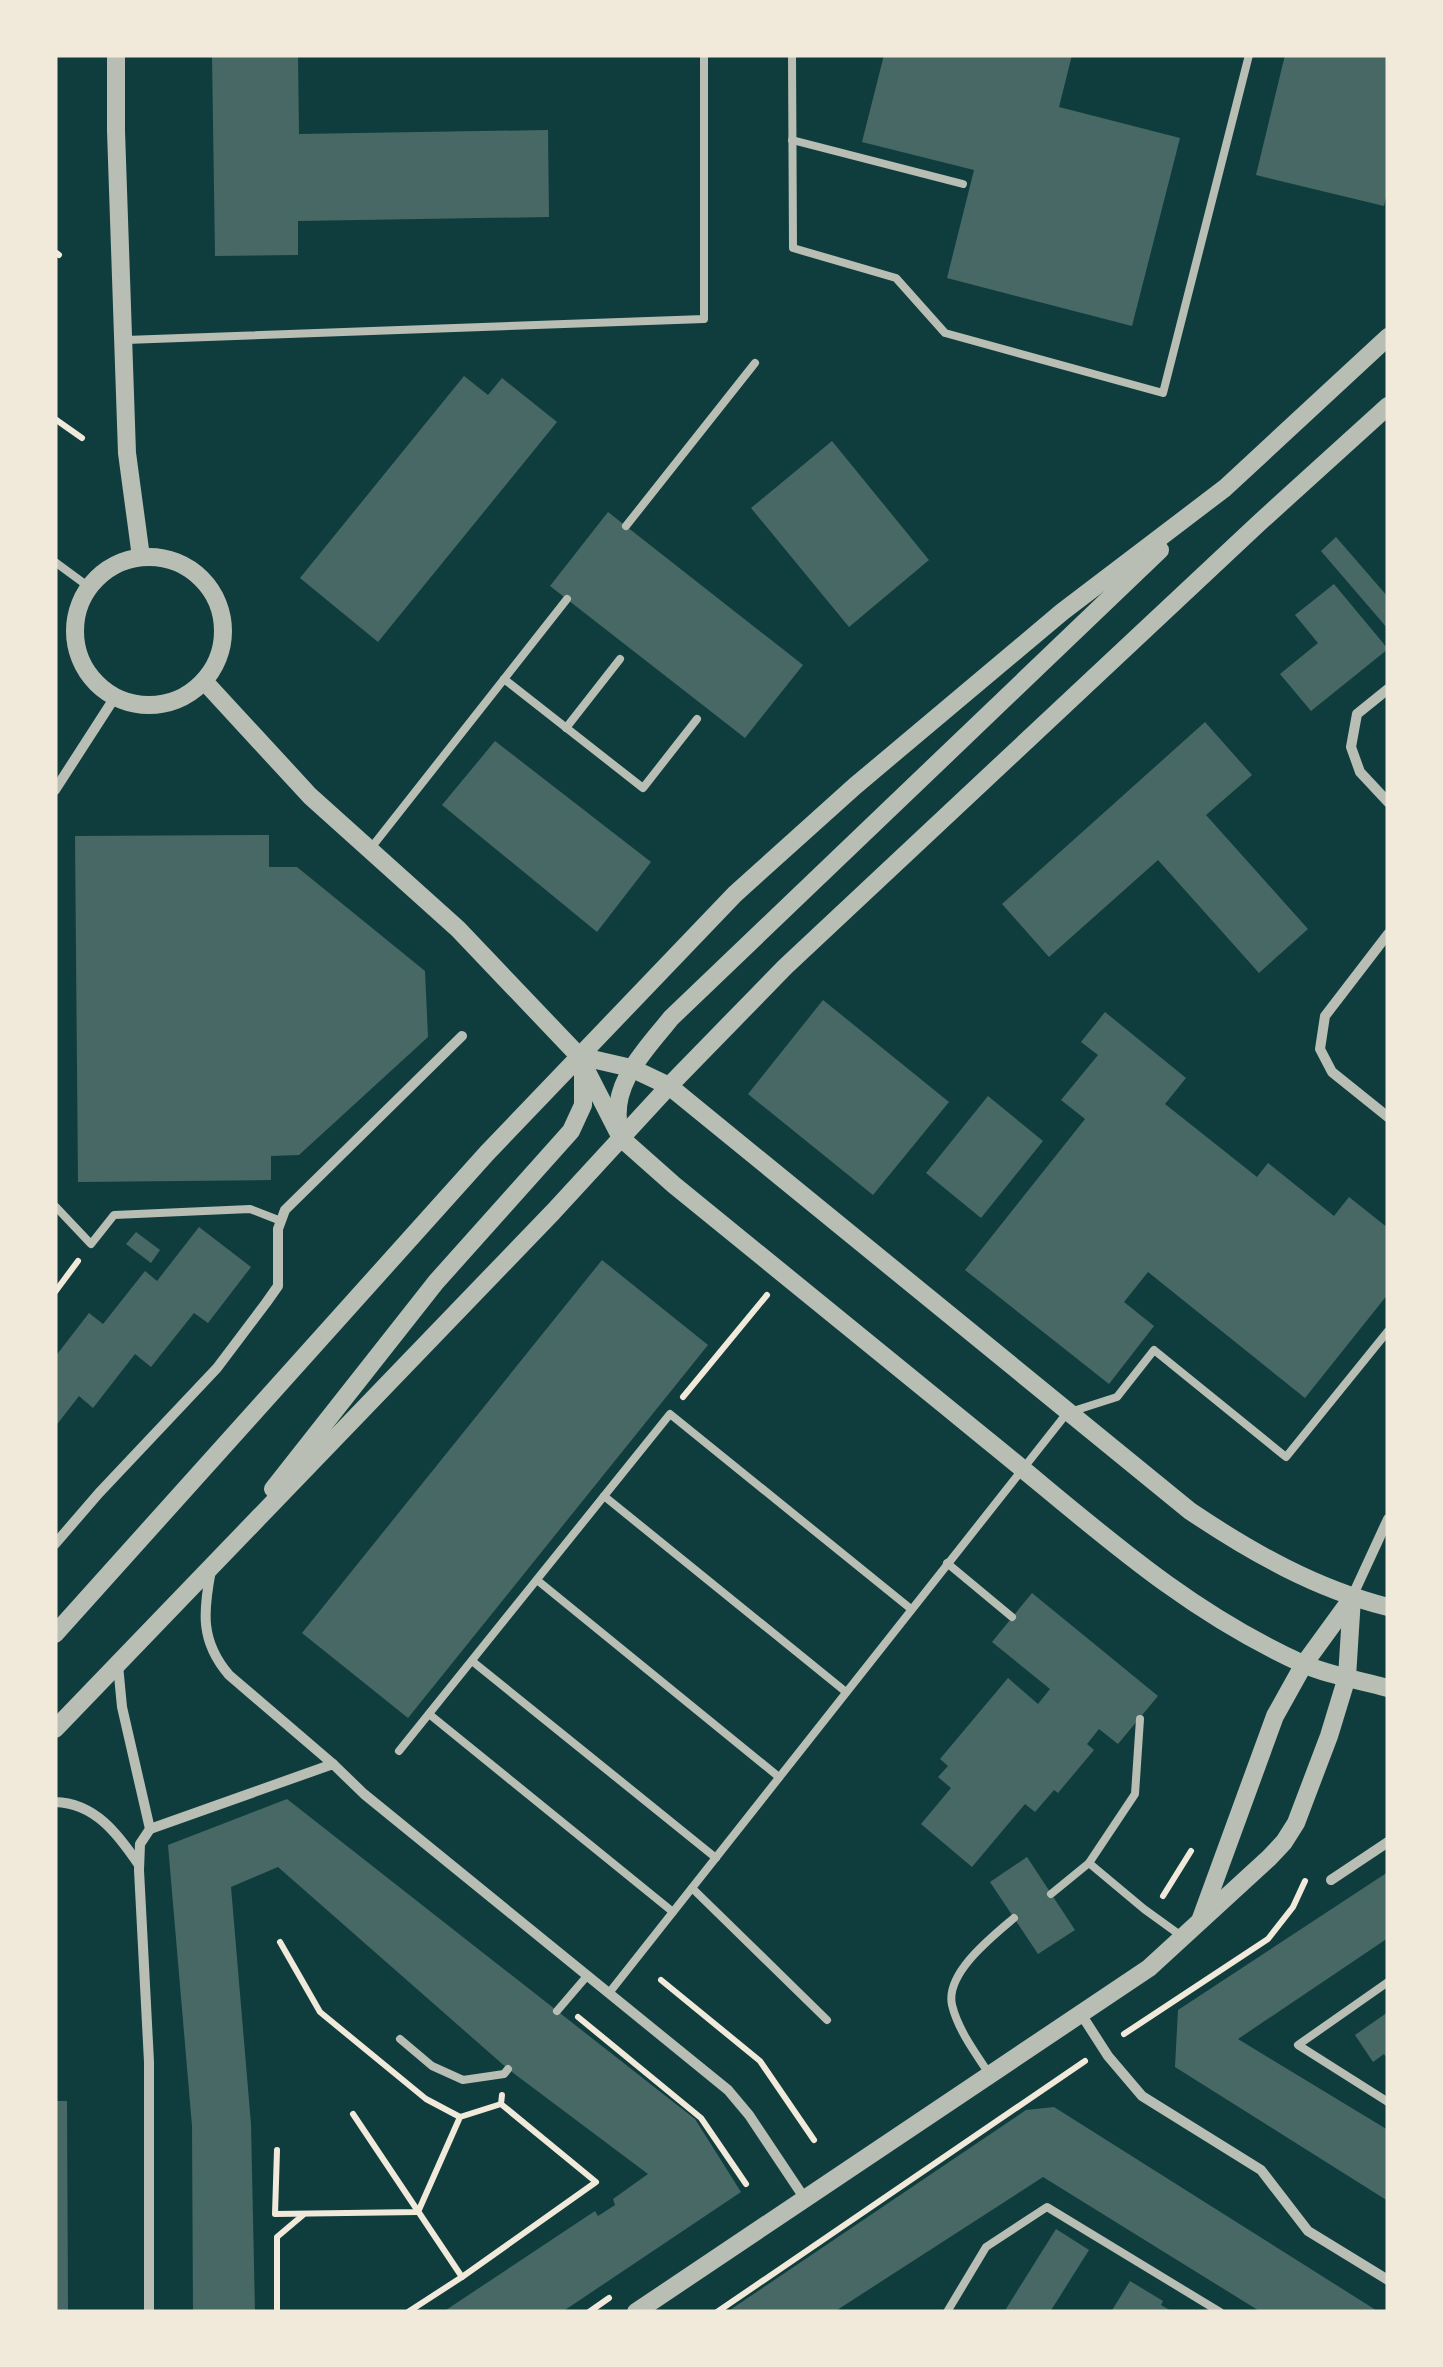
<svg xmlns="http://www.w3.org/2000/svg" width="1443" height="2367" viewBox="0 0 1443 2367" font-family="Poppins,sans-serif">
  <style>
    .building { fill: #486865 }
    .lines { fill: none; stroke-linecap: round; stroke-linejoin: round }
    .path { stroke: #f1e9da; stroke-width: 6 }
    .service { stroke: #b8beb3; stroke-width: 8 }
    .minor { stroke: #b8beb3; stroke-width: 10 }
    .tertiary { stroke: #b8beb3; stroke-width: 18 }
  </style>
  <rect width="100%" height="100%" fill="#0f3d3e"/>
  <g class="building">
    <path d="M 212,55 L 298,55 L 299,134 L 548,130 L 549,217 L 298,221 L 298,255 L 215,256 Z"/>
    <path d="M 884,55 L 1072,55 L 1059,107 L 1180,138 L 1132,326 L 947,278 L 974,170 L 862,142 Z"/>
    <path d="M 1285,55 L 1388,55 L 1388,188 L 1384,206 L 1256,175 Z"/>
    <path d="M 464,376 L 488,395 L 502,378 L 557,422 L 378,642 L 300,578 Z"/>
    <path d="M 832,441 L 929,560 L 849,627 L 751,508 Z"/>
    <path d="M 608,512 L 803,665 L 745,738 L 550,586 Z"/>
    <path d="M 1336,537 L 1388,597 L 1388,629 L 1321,551 Z"/>
    <path d="M 1334,584 L 1388,649 L 1311,711 L 1280,674 L 1318,643 L 1295,615 Z"/>
    <path d="M 1205,722 L 1252,775 L 1206,815 L 1308,929 L 1259,973 L 1158,860 L 1049,957 L 1002,904 Z"/>
    <path d="M 495,741 L 651,862 L 597,932 L 442,805 Z"/>
    <path d="M 269,835 L 269,867 L 297,867 L 425,971 L 428,1037 L 299,1155 L 271,1156 L 271,1180 L 78,1182 L 75,836 Z"/>
    <path d="M 823,1000 L 949,1102 L 873,1195 L 748,1094 Z"/>
    <path d="M 1105,1012 L 1186,1078 L 1165,1104 L 1257,1177 L 1268,1163 L 1334,1216 L 1349,1197 L 1388,1228 L 1388,1294 L 1305,1398 L 1148,1272 L 1124,1302 L 1154,1326 L 1109,1384 L 965,1270 L 1085,1119 L 1061,1100 L 1098,1055 L 1081,1042 Z"/>
    <path d="M 988,1096 L 1043,1141 L 981,1218 L 926,1173 Z"/>
    <path d="M 199,1227 L 251,1267 L 208,1323 L 194,1313 L 151,1367 L 135,1354 L 93,1408 L 79,1396 L 55,1427 L 55,1357 L 89,1313 L 103,1324 L 145,1271 L 157,1281 Z"/>
    <path d="M 136,1232 L 160,1250 L 151,1263 L 126,1244 Z"/>
    <path d="M 602,1260 L 708,1345 L 408,1718 L 302,1633 Z"/>
    <path d="M 1032,1593 L 1158,1696 L 1118,1744 L 1099,1729 L 1087,1744 L 1094,1750 L 1058,1793 L 1054,1790 L 1035,1812 L 1025,1804 L 972,1867 L 921,1824 L 951,1788 L 938,1777 L 948,1766 L 940,1759 L 1008,1678 L 1038,1704 L 1050,1689 L 992,1642 Z"/>
    <path d="M 287,1799 L 695,2119 L 741,2192 L 562,2312 L 443,2312 L 595,2211 L 598,2216 L 615,2205 L 613,2199 L 648,2174 L 508,2069 L 278,1867 L 231,1887 L 251,2124 L 255,2312 L 193,2312 L 192,2126 L 168,1845 Z"/>
    <path d="M 1027,1857 L 1075,1930 L 1038,1954 L 990,1882 Z"/>
    <path d="M 1388,1872 L 1388,1938 L 1238,2039 L 1388,2130 L 1388,2201 L 1175,2067 L 1178,2010 Z"/>
    <path d="M 1388,2012 L 1388,2060 L 1384,2054 L 1373,2062 L 1355,2035 Z"/>
    <path d="M 55,2101 L 67,2101 L 68,2312 L 55,2312 Z"/>
    <path d="M 1054,2107 L 1379,2312 L 1261,2312 L 1043,2177 L 834,2312 L 727,2312 L 1026,2110 Z"/>
    <path d="M 1056,2229 L 1089,2250 L 1050,2312 L 1004,2312 Z"/>
    <path d="M 1130,2281 L 1163,2301 L 1161,2305 L 1173,2312 L 1111,2312 Z"/>
  </g>
  <g class="lines">
    <g class="path">
      <path d="M 55,252 L 59,255"/>
      <path d="M 55,419 L 82,438"/>
      <path d="M 55,1292 L 78,1261"/>
      <path d="M 683,1397 L 767,1295"/>
      <path d="M 1163,1896 L 1191,1851"/>
      <path d="M 280,1942 L 320,2012 L 426,2099 L 460,2117"/>
      <path d="M 661,1980 L 760,2061 L 814,2140"/>
      <path d="M 578,2017 L 701,2118 L 746,2184"/>
      <path d="M 1124,2034 L 1268,1939 L 1293,1907 L 1305,1881"/>
      <path d="M 353,2114 L 462,2277"/>
      <path d="M 277,2150 L 275,2214 L 418,2212 L 460,2117 L 501,2104"/>
      <path d="M 277,2312 L 277,2237 L 303,2215"/>
      <path d="M 408,2312 L 462,2277 L 596,2182 L 501,2104 L 502,2095"/>
      <path d="M 589,2312 L 609,2298"/>
      <path d="M 717,2312 L 1085,2061"/>
    </g>
    <g class="service">
      <path d="M 792,55 L 793,248 L 896,278 L 945,333 L 1163,393 L 1249,55"/>
      <path d="M 792,140 L 963,184"/>
      <path d="M 126,340 L 704,319 L 704,55"/>
      <path d="M 626,526 L 755,363"/>
      <path d="M 55,562 L 89,587"/>
      <path d="M 504,679 L 643,788 L 697,719"/>
      <path d="M 566,728 L 620,659"/>
      <path d="M 371,848 L 567,599"/>
      <path d="M 55,1206 L 91,1244 L 114,1215 L 250,1209 L 281,1221"/>
      <path d="M 604,1496 L 846,1692"/>
      <path d="M 947,1563 L 1012,1617"/>
      <path d="M 537,1580 L 779,1777"/>
      <path d="M 472,1661 L 716,1858"/>
      <path d="M 429,1714 L 673,1912"/>
      <path d="M 399,1751 L 670,1414 L 911,1609"/>
      <path d="M 1089,1863 L 1135,1794 L 1140,1719"/>
      <path d="M 692,1888 L 827,2020"/>
      <path d="M 1051,1894 L 1089,1863 L 1144,1909 L 1180,1935"/>
      <path d="M 1388,1982 L 1298,2045 L 1388,2102"/>
      <path d="M 609,1993 L 1067,1413 L 1117,1397 L 1154,1350 L 1286,1457 L 1388,1331"/>
      <path d="M 557,2011 L 587,1976"/>
      <path d="M 400,2039 L 432,2066 L 463,2080 L 504,2074 L 508,2069"/>
      <path d="M 990,2075 C 976,2054 958,2030 952,2005 C 945,1973 993,1936 1014,1918"/>
      <path d="M 947,2312 L 986,2247 L 1047,2207 L 1220,2312"/>
    </g>
    <g class="minor">
      <path d="M 1388,689 L 1357,714 L 1351,747 L 1360,772 L 1388,802"/>
      <path d="M 55,790 L 115,697"/>
      <path d="M 1388,934 L 1325,1016 L 1320,1049 L 1332,1072 L 1388,1117"/>
      <path d="M 55,1544 L 99,1493 L 217,1368 L 266,1303 L 278,1286 L 278,1229 L 285,1210 L 462,1036"/>
      <path d="M 211,1570 C 203,1612 200,1641 229,1675 L 333,1764"/>
      <path d="M 1352,1597 L 1388,1519"/>
      <path d="M 118,1665 L 122,1707 L 150,1829 L 140,1844 L 139,1870 L 149,2062 L 149,2312"/>
      <path d="M 55,1802 C 95,1803 118,1834 139,1865"/>
      <path d="M 150,1829 L 333,1764 L 364,1794 L 728,2090 L 749,2115 L 805,2199"/>
      <path d="M 1331,1880 L 1388,1842"/>
      <path d="M 1081,2014 L 1108,2056 L 1142,2096 L 1261,2170 L 1308,2231 L 1388,2280"/>
    </g>
    <g class="tertiary">
      <path d="M 116,55 L 116,131 L 127,453 L 141,557"/>
      <circle cx="149" cy="631" r="74"/>
      <path d="M 204,681 L 310,796 L 458,929 L 579,1056 L 621,1138 L 674,1185 C 777,1270 882,1354 986,1439 C 1089,1522 1178,1607 1301,1663 C 1327,1675 1359,1680 1388,1688"/>
      <path d="M 579,1056 L 631,1068 L 669,1086 L 1190,1511 C 1251,1552 1316,1589 1388,1607"/>
      <path d="M 619,1128 C 610,1083 646,1050 671,1018 L 1160,550"/>
      <path d="M 273,1489 L 436,1282 L 571,1131 L 583,1105 L 583,1071"/>
      <path d="M 55,1634 L 487,1153 L 735,894 L 855,786 L 1062,612 L 1225,488 L 1388,337"/>
      <path d="M 55,1729 L 553,1212 L 669,1086 L 785,967 L 1259,523 L 1388,406"/>
      <path d="M 1200,1921 L 1275,1716 L 1304,1664 L 1352,1598"/>
      <path d="M 636,2312 L 1149,1968 L 1269,1858 L 1284,1842 L 1296,1823 L 1329,1736 L 1347,1677 L 1352,1598"/>
    </g>
  </g>
  <rect width="1443" height="2367" fill="none" stroke="#f1e9da" stroke-width="115"/>
</svg>
